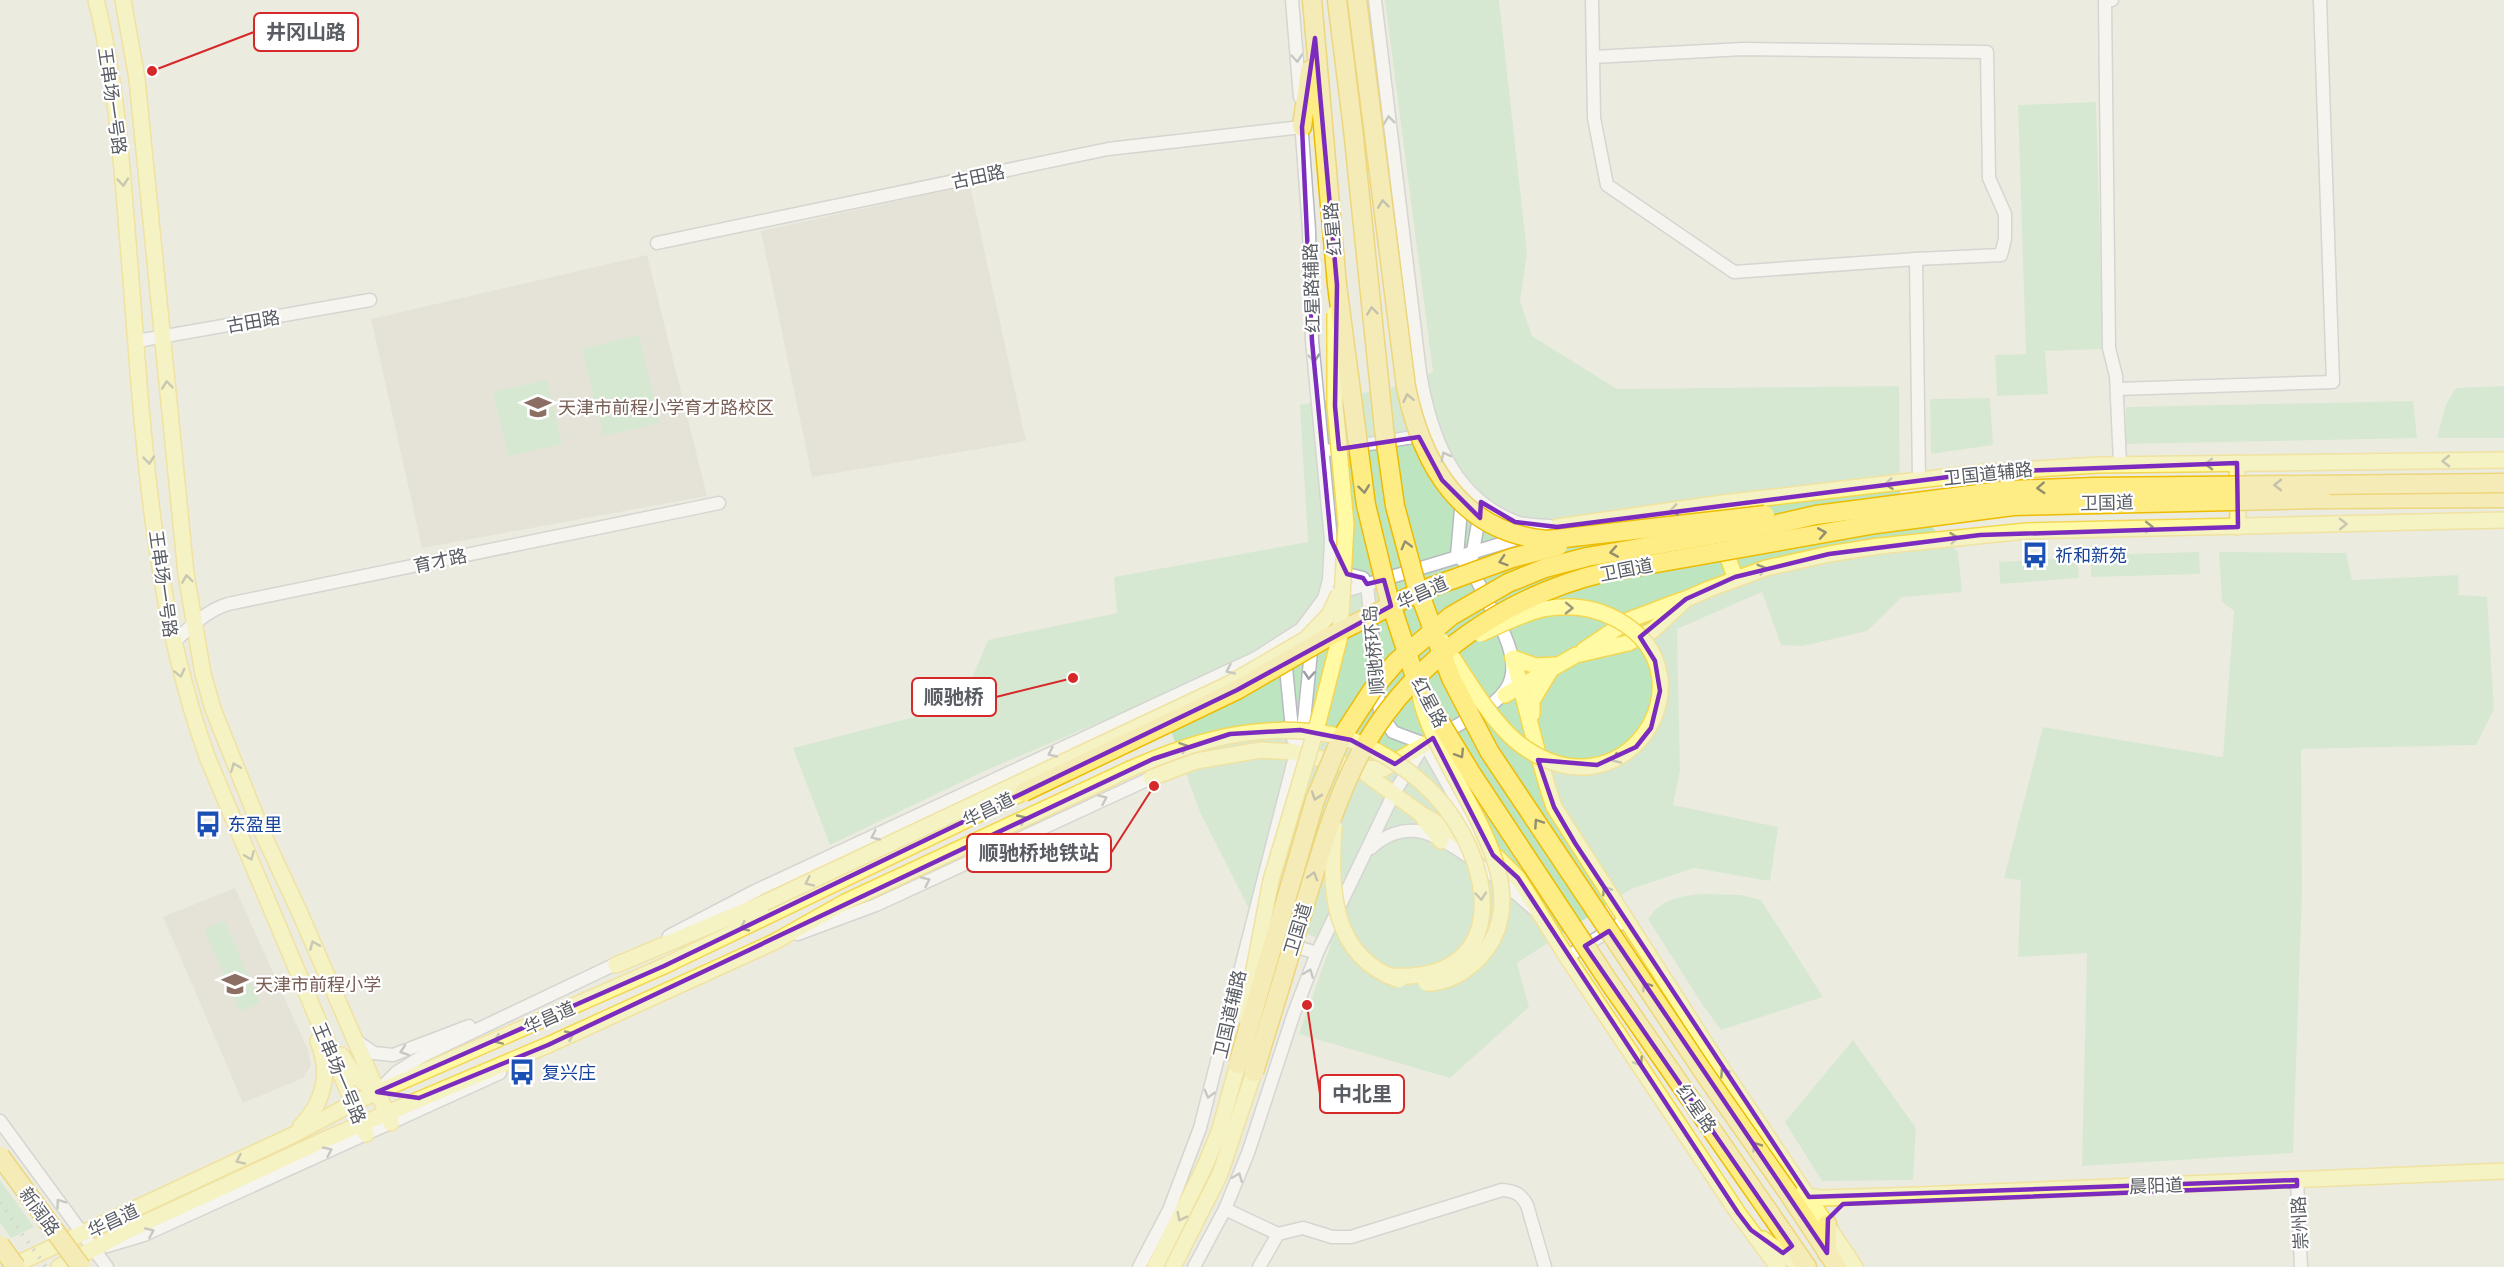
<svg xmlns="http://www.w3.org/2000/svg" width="2504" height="1267" viewBox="0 0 2504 1267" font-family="Ubuntu,'Noto Sans SC',sans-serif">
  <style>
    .education { fill: #dcdacf }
    .green { fill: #bce5c0 }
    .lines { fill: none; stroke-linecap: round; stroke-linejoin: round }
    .minor-casing { stroke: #b8bac0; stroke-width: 15 }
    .major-casing { stroke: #f3d753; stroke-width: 18 }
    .highway-casing { stroke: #edbc00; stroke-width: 21 }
    .minor { stroke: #fff; stroke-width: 12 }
    .major { stroke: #fffaa3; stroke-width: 15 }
    .highway { stroke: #feec85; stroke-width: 18 }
    .rail { stroke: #b4b5b5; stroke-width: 4; stroke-dasharray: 1.5 8; stroke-linecap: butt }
    .major-bridge-casing { stroke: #f3d753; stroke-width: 18; stroke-linecap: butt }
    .highway-bridge-casing { stroke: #edbc00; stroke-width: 21; stroke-linecap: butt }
    .major-bridge { stroke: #fffaa3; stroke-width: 15 }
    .highway-bridge { stroke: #feec85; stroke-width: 18 }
    .oneway { stroke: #9b9da1 }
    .oneway2 { stroke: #9b9b7c }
    .oneway3 { stroke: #938e6e }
    .marked { fill: none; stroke: #7b2cbf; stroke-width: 4.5; stroke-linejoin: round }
    .labels { text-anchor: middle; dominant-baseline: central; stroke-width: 4.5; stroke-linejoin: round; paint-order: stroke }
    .street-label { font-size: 18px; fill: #595c62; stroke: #fff }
    .education-label { font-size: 18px; fill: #785e54; stroke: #fff; text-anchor: start }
    .transit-label { font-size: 18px; fill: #164399; stroke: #fff; text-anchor: start }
    .leader { fill: none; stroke: #d62828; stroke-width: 2 }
    .callout-dot { fill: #d62828; stroke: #fff; stroke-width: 2 }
    .callout { fill: #fff; stroke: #d62828; stroke-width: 2 }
    .callout-label { font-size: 20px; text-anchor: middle; font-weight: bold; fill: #595c62 }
  </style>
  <rect width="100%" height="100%" fill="#ecebe0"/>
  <g class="education">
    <path d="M 970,185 L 1026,441 L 812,477 L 761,231 Z"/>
    <path d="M 647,255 L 707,496 L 422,548 L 371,319 Z"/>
    <path d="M 235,888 L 308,1050 L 311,1066 L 303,1078 L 243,1103 L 163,917 Z"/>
  </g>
  <g class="green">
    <path d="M 1385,0 L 1499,0 L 1527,253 L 1520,301 L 1532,336 L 1617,389 L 1899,386 L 1900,497 L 1958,552 L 1962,592 L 1902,597 L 1867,631 L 1803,646 L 1781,645 L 1762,592 L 1677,629 L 1680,771 L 1673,805 L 1778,827 L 1770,881 L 1694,868 L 1631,889 L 1517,963 L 1529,1007 L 1450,1078 L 1299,1034 L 1331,944 L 1249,909 L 1199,810 L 1159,697 L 980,773 L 830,845 L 793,748 L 961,705 L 988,640 L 1117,613 L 1114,577 L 1308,542 L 1300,405 L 1409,384 L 1433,372 Z"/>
    <path d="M 2096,102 L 2103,349 L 2045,351 L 2048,394 L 1997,396 L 1995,355 L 2026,354 L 2018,105 Z"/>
    <path d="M 639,335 L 660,423 L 603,436 L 582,349 Z"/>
    <path d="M 547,380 L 562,444 L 508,456 L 493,392 Z"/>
    <path d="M 2504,386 L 2504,438 L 2437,438 L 2446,404 L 2456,388 Z"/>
    <path d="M 1990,398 L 1993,445 L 1931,454 L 1930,399 Z"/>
    <path d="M 2413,401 L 2417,438 L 2126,444 L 2126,407 Z"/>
    <path d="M 2199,552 L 2200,574 L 2091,577 L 2091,555 Z"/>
    <path d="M 2219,552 L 2346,553 L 2352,580 L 2458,575 L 2459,595 L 2487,597 L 2494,709 L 2476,745 L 2301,749 L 2302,892 L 2293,1153 L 2082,1166 L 2087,953 L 2018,957 L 2021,880 L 2004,878 L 2043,727 L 2223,757 L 2234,611 L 2222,602 Z"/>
    <path d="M 2077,557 L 2079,578 L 2000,584 L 1999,562 Z"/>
    <path d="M 1705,894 L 1741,895 L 1761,900 L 1823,997 L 1721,1030 L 1704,1007 L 1648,919 C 1660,899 1683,895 1705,894 Z"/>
    <path d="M 224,920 L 260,1003 L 240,1012 L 204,929 Z"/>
    <path d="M 1853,1040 L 1916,1128 L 1913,1180 L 1822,1181 L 1785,1122 Z"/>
    <path d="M 0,1180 L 34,1227 L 11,1238 L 0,1223 Z"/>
  </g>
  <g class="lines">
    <g class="minor-casing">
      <g id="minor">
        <path d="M 1292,0 L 1300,97"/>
        <path d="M 1375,0 L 1420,373 C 1430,433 1452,497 1514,521 C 1524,526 1539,525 1550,526"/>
        <path d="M 1592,0 L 1594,118 L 1607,185 L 1734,272 L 1916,259 L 1919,481"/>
        <path d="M 2112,0 L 2105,2 L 2109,348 L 2116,376 L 2120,464"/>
        <path d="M 1593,57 L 1743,49 L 1987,52 L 1989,178 L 2005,214 L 2005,239 L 2001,255 L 1916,259"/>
        <path d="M 1301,121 L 1309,230 L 1312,341 L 1331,540 L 1329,580 L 1323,602"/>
        <path d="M 657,243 L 1108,149 L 1302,127"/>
        <path d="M 137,341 L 370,300"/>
        <path d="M 2117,389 L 2333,382 L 2320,0"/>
        <path d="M 1331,450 L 1426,435"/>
        <path d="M 1457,556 L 1462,498"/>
        <path d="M 1472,557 L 1480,512"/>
        <path d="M 1340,565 L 1347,574 L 1363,578 L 1367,584 L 1380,713 L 1393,732 L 1425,744 C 1493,702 1542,697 1492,610 C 1481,591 1475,568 1457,556"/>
        <path d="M 173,643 C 190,627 206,611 228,604 L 719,503"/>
        <path d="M 1285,658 L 1293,739"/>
        <path d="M 1425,744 L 1483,847"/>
        <path d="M 1371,848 C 1385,835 1403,828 1422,832 C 1452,839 1510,888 1534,909"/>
        <path d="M 798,934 L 876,905 L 1151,778"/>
        <path d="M 669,936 L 755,891 L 1256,658 L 1301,629 L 1325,597 L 1557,527"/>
        <path d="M 1267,938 L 1317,953"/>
        <path d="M 1567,957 L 1626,920"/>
        <path d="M 355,1040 L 374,1053 L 393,1055 L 469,1026"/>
        <path d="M 381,1088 L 397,1072 L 424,1055 L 622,961"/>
        <path d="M 0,1121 L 107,1267"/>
        <path d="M 2297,1180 L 2301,1267"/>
        <path d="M 1225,1209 L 1278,1234 L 1259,1267"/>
        <path d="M 1278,1234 L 1303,1228 L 1332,1237 L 1351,1237 L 1502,1190 C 1515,1191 1521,1194 1527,1205 L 1545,1267"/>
        <path d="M 107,1246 L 144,1235 L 500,1073"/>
        <path d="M 1139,1267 L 1169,1210 L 1200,1128 L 1304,721 L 1312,642"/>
        <path d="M 1194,1267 L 1225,1209 L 1248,1153 L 1294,1013 L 1317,953 L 1394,793 L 1424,745"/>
      </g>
    </g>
    <g class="major-casing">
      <g id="major">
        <path d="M 96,0 C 115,75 121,153 127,230 C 142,406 147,592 208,759 L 366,1134"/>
        <path d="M 123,0 L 137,79 L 186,574 L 203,674 L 213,709 L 263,834 L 299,911 L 391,1123"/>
        <path d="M 2237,463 L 2238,527"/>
        <path d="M 1557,527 L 1722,503 L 1987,472 L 2098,465 L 2504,460"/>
        <path d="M 1722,541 L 1735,577"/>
        <path d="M 1584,650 L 1629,620 L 1682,600"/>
        <path d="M 1513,658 C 1527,707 1537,758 1554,807 L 1714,1057 L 1855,1267"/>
        <path d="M 1513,658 L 1536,666 L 1555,665"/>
        <path d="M 1505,695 L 1576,655 L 1628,643 L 1653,630 L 1686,599 L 1709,589 L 1766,568 L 1829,554 L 1879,546 L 2026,531 L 2504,520"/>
        <path d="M 1532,714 L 1532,701 L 1550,671"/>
        <path d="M 1358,768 L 1421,814 L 1497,857 L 1518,878 L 1567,957 L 1738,1213 L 1778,1267"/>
        <path d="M 1151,778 L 1196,761 L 1261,750 L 1294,752 L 1358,768 L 1383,769 L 1425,744"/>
        <path d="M 1424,819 L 1441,841"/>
        <path d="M 616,965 L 764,903"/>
        <path d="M 341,1055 L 357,1078 L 378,1093"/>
        <path d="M 301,1126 C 324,1102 331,1073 318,1041"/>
        <path d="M 1789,1194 L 1822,1198 L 1918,1195 L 2504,1171"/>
        <path d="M 1763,1239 L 1802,1267"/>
        <path d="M 10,1267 L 293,1135 L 355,1102 L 664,966 L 1024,792"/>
        <path d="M 59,1267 L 125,1232 L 326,1139 L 548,1045 L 774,942 L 845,902 L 1130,769"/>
        <path d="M 1155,1267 L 1205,1166 L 1219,1132 L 1238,1064"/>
        <path d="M 1173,1267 L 1220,1174 L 1254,1072"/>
      </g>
    </g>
    <g class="highway-casing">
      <g id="highway">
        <path d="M 1312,0 L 1337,285"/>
        <path d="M 1337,0 L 1353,129"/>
        <path d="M 1302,127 L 1310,70"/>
        <path d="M 2322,499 L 2504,498"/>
        <path d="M 1789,1194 L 1837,1267"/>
        <path d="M 1771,1215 L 1807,1267"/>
        <path d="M 1827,1224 L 1827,1253"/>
      </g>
    </g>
    <use href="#minor" class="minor"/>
    <use href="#major" class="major"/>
    <use href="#highway" class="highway"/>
    <path class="rail" d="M 0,1203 L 46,1267"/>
    <g class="major-bridge-casing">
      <g id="major-bridge">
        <path d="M 1441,640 C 1462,671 1489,719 1517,742 C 1623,826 1718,676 1618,620 C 1595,607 1569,604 1543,609 C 1521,614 1500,625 1480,634"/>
        <path d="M 1420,695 C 1434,773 1548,880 1481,956 C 1466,972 1448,983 1426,983"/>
        <path d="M 1130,769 C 1193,741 1257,722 1328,734 C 1371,741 1418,773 1445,807 C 1499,877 1505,983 1390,976"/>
        <path d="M 1334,826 C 1330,888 1330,956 1399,980"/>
        <path d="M 764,903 L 1227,685 L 1306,639 L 1329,615 L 1339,594"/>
        <path d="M 1245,1017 L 1271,880 L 1319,719 L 1340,636 L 1346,524 L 1335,406 L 1335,313"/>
      </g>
    </g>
    <g class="highway-bridge-casing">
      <g id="highway-bridge">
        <path d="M 1357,0 L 1406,387 C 1422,464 1460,532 1547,540 L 1765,515"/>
        <path d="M 1353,129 L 1384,429 L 1395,506 L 1416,584 L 1451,678 L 1489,751 L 1704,1073 L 1789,1194"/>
        <path d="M 1337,285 L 1366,505 L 1388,595 L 1418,686 L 1471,773 L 1609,982 L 1771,1215"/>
        <path d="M 1024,792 L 1237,690 L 1330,636 L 1423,590 L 1512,558 L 1558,546"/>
        <path d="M 1238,1064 L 1315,800 L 1341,738 L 1373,689 L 1396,662 L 1451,616 L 1508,583 L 1545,568 L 1587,557 L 1777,524 L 1816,515 L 2009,490 L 2094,487 L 2504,483"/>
        <path d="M 1254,1072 C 1271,1017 1288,962 1304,907 C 1321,852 1336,795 1365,745 C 1416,657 1508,595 1606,572 L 1876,524 L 2013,506 L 2322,499"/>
        <path d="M 0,1156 L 81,1267"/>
        <path d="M 0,1245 L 16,1267"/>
      </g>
    </g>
    <use href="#major-bridge" class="major-bridge"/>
    <use href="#highway-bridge" class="highway-bridge"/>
  </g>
  <defs><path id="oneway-chevron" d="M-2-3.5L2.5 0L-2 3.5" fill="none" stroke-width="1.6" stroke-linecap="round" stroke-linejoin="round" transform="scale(1.5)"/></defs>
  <g class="oneway">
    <use href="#oneway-chevron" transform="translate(1297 58) rotate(85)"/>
    <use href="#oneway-chevron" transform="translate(1389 120) rotate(-97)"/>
    <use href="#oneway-chevron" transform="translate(1314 358) rotate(85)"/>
    <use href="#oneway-chevron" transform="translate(1445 456) rotate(-118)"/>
    <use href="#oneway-chevron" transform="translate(1230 670) rotate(155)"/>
    <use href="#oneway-chevron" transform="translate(1309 675) rotate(94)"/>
    <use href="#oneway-chevron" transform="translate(1052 753) rotate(155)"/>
    <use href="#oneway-chevron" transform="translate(1103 799) rotate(-24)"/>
    <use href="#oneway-chevron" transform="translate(875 836) rotate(155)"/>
    <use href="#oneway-chevron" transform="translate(926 881) rotate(-25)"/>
    <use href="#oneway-chevron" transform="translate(1309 973) rotate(-69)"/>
    <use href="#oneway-chevron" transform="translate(404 1051) rotate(161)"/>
    <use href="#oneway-chevron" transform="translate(1209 1094) rotate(105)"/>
    <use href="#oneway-chevron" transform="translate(328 1151) rotate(-25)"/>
    <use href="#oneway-chevron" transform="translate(1238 1177) rotate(-68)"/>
    <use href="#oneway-chevron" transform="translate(60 1203) rotate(-126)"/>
    <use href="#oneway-chevron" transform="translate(150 1232) rotate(-23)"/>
  </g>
  <g class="oneway2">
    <use href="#oneway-chevron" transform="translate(123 182) rotate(85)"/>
    <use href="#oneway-chevron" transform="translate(167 385) rotate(-96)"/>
    <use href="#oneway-chevron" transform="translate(149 460) rotate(84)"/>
    <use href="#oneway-chevron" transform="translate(2446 461) rotate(179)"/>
    <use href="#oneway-chevron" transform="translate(2209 464) rotate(179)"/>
    <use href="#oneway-chevron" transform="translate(1889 484) rotate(173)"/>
    <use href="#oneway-chevron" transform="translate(1674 510) rotate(172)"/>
    <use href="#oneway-chevron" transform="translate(2343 524) rotate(-1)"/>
    <use href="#oneway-chevron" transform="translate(2149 527)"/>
    <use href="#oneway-chevron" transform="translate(1954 538) rotate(-6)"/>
    <use href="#oneway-chevron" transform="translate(1762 569) rotate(-16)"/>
    <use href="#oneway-chevron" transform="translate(187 579) rotate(-98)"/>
    <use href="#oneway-chevron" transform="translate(1569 608) rotate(1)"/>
    <use href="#oneway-chevron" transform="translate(180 673) rotate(76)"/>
    <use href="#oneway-chevron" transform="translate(1184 747) rotate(-19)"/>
    <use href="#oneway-chevron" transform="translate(1616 759) rotate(156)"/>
    <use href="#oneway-chevron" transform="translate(235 767) rotate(-112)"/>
    <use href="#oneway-chevron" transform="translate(1022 819) rotate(-25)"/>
    <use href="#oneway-chevron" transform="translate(250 856) rotate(67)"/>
    <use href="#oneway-chevron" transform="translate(809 882) rotate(155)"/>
    <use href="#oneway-chevron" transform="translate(1606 890) rotate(-123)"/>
    <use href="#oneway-chevron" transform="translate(1481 896) rotate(85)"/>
    <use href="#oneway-chevron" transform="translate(744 927) rotate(154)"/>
    <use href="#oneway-chevron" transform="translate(314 945) rotate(-113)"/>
    <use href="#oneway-chevron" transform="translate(570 1035) rotate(-25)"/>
    <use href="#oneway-chevron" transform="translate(498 1040) rotate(156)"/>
    <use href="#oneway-chevron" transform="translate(1639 1062) rotate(56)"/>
    <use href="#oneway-chevron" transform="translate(1724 1072) rotate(-124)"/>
    <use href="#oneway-chevron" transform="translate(240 1160) rotate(155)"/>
    <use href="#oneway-chevron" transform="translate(1181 1217) rotate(117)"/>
  </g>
  <g class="oneway3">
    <use href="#oneway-chevron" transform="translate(1383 204) rotate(-97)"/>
    <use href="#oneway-chevron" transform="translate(1372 311) rotate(-96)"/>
    <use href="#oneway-chevron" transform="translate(1408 398) rotate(-102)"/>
    <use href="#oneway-chevron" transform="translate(2278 485) rotate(180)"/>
    <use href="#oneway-chevron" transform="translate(2041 488) rotate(177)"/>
    <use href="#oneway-chevron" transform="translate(1364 489) rotate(83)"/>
    <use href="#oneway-chevron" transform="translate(1822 533) rotate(-10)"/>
    <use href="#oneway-chevron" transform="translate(1406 545) rotate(-105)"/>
    <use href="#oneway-chevron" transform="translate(1614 552) rotate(170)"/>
    <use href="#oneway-chevron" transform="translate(1503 561) rotate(162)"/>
    <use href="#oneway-chevron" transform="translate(1460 754) rotate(58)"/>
    <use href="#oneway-chevron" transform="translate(1316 796) rotate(109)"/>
    <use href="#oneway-chevron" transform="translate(1538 823) rotate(-124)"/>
    <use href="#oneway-chevron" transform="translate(1313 876) rotate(-74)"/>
    <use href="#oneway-chevron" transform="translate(1646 986) rotate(-124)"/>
    <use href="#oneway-chevron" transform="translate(1756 1146) rotate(-125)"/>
  </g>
  <path d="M0 0H2504V1267H0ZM 1315,38 L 1337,285 L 1335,406 L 1339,449 L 1419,437 L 1442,480 L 1480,518 L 1481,502 L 1515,522 L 1557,527 L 1987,472 L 2237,463 L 2238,527 L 1980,535 L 1829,554 L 1735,577 L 1686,599 L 1640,637 L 1655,661 L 1660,691 L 1651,728 L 1636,747 L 1597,765 L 1538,760 L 1554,807 L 1575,843 L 1809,1197 L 2297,1180 L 2297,1186 L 1843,1204 L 1828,1219 L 1827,1253 L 1609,931 L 1585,946 L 1792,1246 L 1783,1253 L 1751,1230 L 1738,1213 L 1518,878 L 1493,855 L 1433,738 L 1395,764 L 1351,740 L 1300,730 L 1230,734 L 1153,759 L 548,1045 L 419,1098 L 377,1092 L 664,966 L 1237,690 L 1391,606 L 1384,580 L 1367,584 L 1363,578 L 1347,574 L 1331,540 L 1312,341 L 1302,127 Z" fill="#ecebe0" fill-opacity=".55" fill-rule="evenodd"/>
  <path class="marked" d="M 1315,38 L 1337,285 L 1335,406 L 1339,449 L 1419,437 L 1442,480 L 1480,518 L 1481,502 L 1515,522 L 1557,527 L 1987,472 L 2237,463 L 2238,527 L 1980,535 L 1829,554 L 1735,577 L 1686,599 L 1640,637 L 1655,661 L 1660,691 L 1651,728 L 1636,747 L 1597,765 L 1538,760 L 1554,807 L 1575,843 L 1809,1197 L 2297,1180 L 2297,1186 L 1843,1204 L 1828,1219 L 1827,1253 L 1609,931 L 1585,946 L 1792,1246 L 1783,1253 L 1751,1230 L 1738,1213 L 1518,878 L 1493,855 L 1433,738 L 1395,764 L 1351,740 L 1300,730 L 1230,734 L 1153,759 L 548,1045 L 419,1098 L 377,1092 L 664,966 L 1237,690 L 1391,606 L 1384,580 L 1367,584 L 1363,578 L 1347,574 L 1331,540 L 1312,341 L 1302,127 Z"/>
  <defs>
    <g id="school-bare" transform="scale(2.07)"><path d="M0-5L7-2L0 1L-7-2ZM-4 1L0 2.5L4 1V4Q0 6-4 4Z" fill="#8d6e63" stroke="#fff" stroke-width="2.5" paint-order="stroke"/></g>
    <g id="bus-bare" transform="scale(2.07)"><path d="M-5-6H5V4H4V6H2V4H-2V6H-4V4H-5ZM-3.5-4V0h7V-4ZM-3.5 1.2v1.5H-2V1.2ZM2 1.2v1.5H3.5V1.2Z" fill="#1a4fb4" stroke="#fff" stroke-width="2.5" paint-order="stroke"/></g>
  </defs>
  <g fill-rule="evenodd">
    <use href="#school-bare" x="538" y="407"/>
    <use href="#bus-bare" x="2035" y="555"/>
    <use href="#bus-bare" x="208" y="824"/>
    <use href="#school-bare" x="235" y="984"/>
    <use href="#bus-bare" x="522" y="1072"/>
  </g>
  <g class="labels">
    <g class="street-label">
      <text transform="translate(113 101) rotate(82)">王串场一号路</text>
      <text transform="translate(978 176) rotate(-12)">古田路</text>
      <text transform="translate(1332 229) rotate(-95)">红星路</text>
      <text transform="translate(1311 288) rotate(-92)">红星路辅路</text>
      <text transform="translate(253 321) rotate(-10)">古田路</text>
      <text transform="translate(1988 473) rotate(-6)">卫国道辅路</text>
      <text transform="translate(2107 502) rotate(-1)">卫国道</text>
      <text transform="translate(440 560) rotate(-12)">育才路</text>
      <text transform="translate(1626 569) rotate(-11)">卫国道</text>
      <text transform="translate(164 584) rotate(82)">王串场一号路</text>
      <text transform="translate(1422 592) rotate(-24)">华昌道</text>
      <text transform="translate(1373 650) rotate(-95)">顺驰桥环岛</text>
      <text transform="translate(1430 702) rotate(62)">红星路</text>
      <text transform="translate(988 809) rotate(-26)">华昌道</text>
      <text transform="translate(1297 929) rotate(-73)">卫国道</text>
      <text transform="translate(1229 1014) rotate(-77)">卫国道辅路</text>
      <text transform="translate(549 1017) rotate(-24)">华昌道</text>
      <text transform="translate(340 1073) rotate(67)">王串场一号路</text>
      <text transform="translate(1697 1108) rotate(55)">红星路</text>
      <text transform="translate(2156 1185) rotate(-2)">晨阳道</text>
      <text transform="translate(40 1211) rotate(54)">新阔路</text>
      <text transform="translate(113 1220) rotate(-25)">华昌道</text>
      <text transform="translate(2299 1223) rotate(-93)">崇州路</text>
    </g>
    <g class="education-label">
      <text x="558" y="407">天津市前程小学育才路校区</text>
      <text x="255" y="984">天津市前程小学</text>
    </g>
    <g class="transit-label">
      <text x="2055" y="555">祈和新苑</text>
      <text x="228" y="824">东盈里</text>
      <text x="542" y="1072">复兴庄</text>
    </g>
  </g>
  <path class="leader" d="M152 71L254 32M1073 678L996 697M1154 786L1111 853M1307 1005L1320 1094"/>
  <g class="callout-dot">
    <circle cx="152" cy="71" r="6"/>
    <circle cx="1073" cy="678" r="6"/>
    <circle cx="1154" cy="786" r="6"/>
    <circle cx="1307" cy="1005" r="6"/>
  </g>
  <g class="callout">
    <rect x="254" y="13" width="104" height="38" rx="6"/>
    <rect x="912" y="678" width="84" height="38" rx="6"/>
    <rect x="967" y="834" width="144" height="38" rx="6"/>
    <rect x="1320" y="1075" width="84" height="38" rx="6"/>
  </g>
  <g class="callout-label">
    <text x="306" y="39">井冈山路</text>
    <text x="954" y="704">顺驰桥</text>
    <text x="1039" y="860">顺驰桥地铁站</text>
    <text x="1362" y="1101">中北里</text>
  </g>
</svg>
